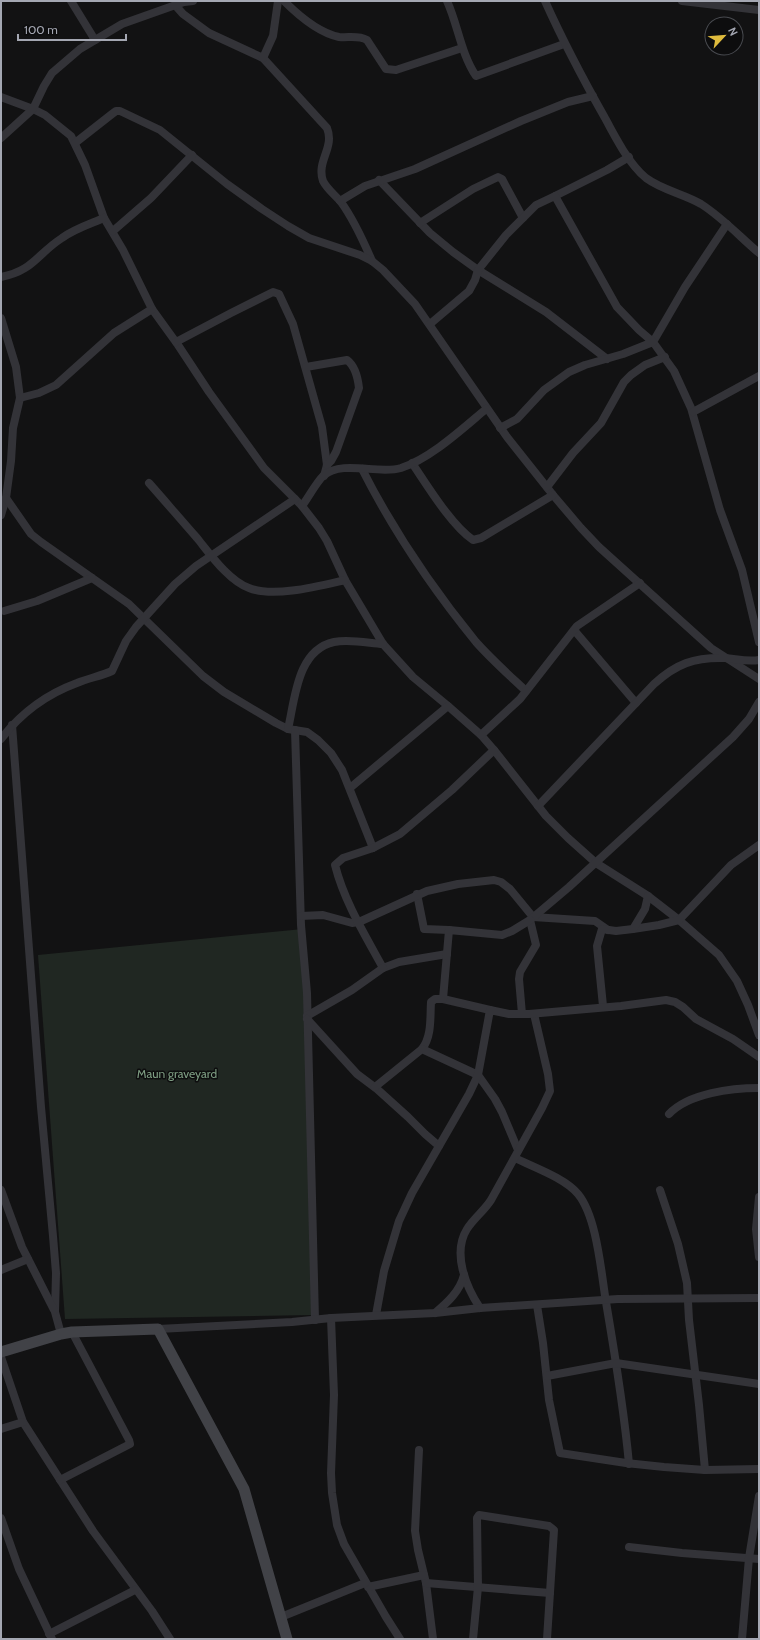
<svg xmlns="http://www.w3.org/2000/svg" width="760" height="1640" viewBox="0 0 760 1640" font-family="Cabin,sans-serif">
  <style>
    .green { fill: #202722 }
    .lines { fill: none; stroke-linecap: round; stroke-linejoin: round }
    .street { stroke: #333338; stroke-width: 8 }
    .secondary { stroke: #414247; stroke-width: 11 }
    .labels { text-anchor: middle; dominant-baseline: central; stroke-width: 3; stroke-linejoin: round; paint-order: stroke }
    .park-label { font-size: 12px; fill: #7d9c82; stroke: #0d0d0e }
  </style>
  <rect width="100%" height="100%" fill="#121213"/>
  <path class="green" d="M 303,929 L 314,1315 L 65,1319 L 38,955 Z"/>
  <g class="lines">
    <g class="street">
      <path d="M 71,1 L 95,40"/>
      <path d="M 284,1 C 298,15 319,33 339,37 C 349,38 358,35 367,40 L 386,69 L 396,70 L 462,48"/>
      <path d="M 447,1 C 458,25 461,54 476,76 L 564,44"/>
      <path d="M 545,1 C 563,41 583,79 605,118 C 615,137 629,164 646,178 C 662,190 684,194 701,204 C 723,218 740,237 759,253"/>
      <path d="M 682,1 L 759,10"/>
      <path d="M 175,5 L 183,14 L 209,33 L 263,58 L 327,128 C 335,148 316,161 323,181 C 327,189 335,195 341,202 C 354,220 363,240 372,261"/>
      <path d="M 263,58 L 273,36 L 278,1"/>
      <path d="M 1,97 L 33,109 L 45,115 L 71,136 L 85,165 L 104,218 L 123,250 L 152,309 L 178,345 L 209,392 L 264,468 L 302,506 L 319,528 L 327,541 L 345,580 L 383,644 L 413,677 L 448,706 L 481,735 L 494,750 L 546,816 L 568,838 L 596,863 L 648,896 L 679,920 L 719,955 L 737,981 L 748,1005 L 759,1035"/>
      <path d="M 1,138 L 33,109 L 44,86 L 52,73 L 80,49 L 122,24 L 184,2 L 193,1"/>
      <path d="M 75,143 L 112,114 L 116,111 L 120,111 L 160,130 L 227,184 L 262,209 L 288,226 L 309,238 L 360,255 L 372,261 L 383,270 L 415,304 L 507,437 L 553,495 L 581,528 L 599,547 L 711,648 L 759,679"/>
      <path d="M 379,180 L 430,233 L 453,252 L 478,270 L 546,312 L 607,359"/>
      <path d="M 555,196 L 607,170 L 629,157"/>
      <path d="M 340,201 L 365,186 L 415,169 L 521,121 L 568,102 L 593,96"/>
      <path d="M 420,223 L 473,189 L 498,177 L 502,179 L 523,218"/>
      <path d="M 727,224 L 685,287 L 653,342 L 674,371 L 691,408 L 720,510 L 742,570 L 759,642"/>
      <path d="M 113,231 L 151,198 L 192,155"/>
      <path d="M 1,277 C 33,271 37,254 62,238 C 74,229 90,224 104,218"/>
      <path d="M 1,318 L 16,367 L 20,398 L 13,428 L 11,461 L 6,498 L 1,515"/>
      <path d="M 430,324 L 469,291 L 475,280 L 478,270 L 506,235 L 536,205 L 555,196 L 617,307 L 639,330 L 653,342 L 623,354 L 585,365 L 569,372 L 544,390 L 517,419 L 500,428"/>
      <path d="M 176,342 L 231,313 L 273,292 L 279,294 L 293,324 L 322,427 L 327,465 L 324,476"/>
      <path d="M 306,367 L 347,360 C 355,366 358,379 359,388 L 336,452 L 331,461 L 327,465"/>
      <path d="M 20,398 L 39,393 L 56,385 L 114,333 L 152,309"/>
      <path d="M 693,412 L 759,376"/>
      <path d="M 412,463 C 427,485 451,525 473,540 L 481,538 L 553,495"/>
      <path d="M 362,469 C 393,530 432,588 476,642 C 491,659 509,675 526,691"/>
      <path d="M 149,483 C 165,501 181,520 197,538 C 210,554 229,581 249,588 C 274,598 319,586 345,580"/>
      <path d="M 547,487 L 573,453 L 601,423 L 624,382 L 631,375 L 645,365 L 665,357"/>
      <path d="M 6,498 L 31,534 L 41,542 L 129,604 L 203,676 L 224,692 L 276,723 L 288,729 L 307,732 L 318,740 L 331,753 L 342,770 L 373,848"/>
      <path d="M 302,506 C 308,498 316,483 323,476 C 343,459 378,475 401,468 C 431,458 462,429 486,409"/>
      <path d="M 4,611 L 37,601 L 92,578"/>
      <path d="M 574,630 L 636,703"/>
      <path d="M 12,725 L 41,1107 L 53,1236 L 56,1273 L 55,1312 L 61,1334"/>
      <path d="M 288,729 C 295,699 297,650 334,642 C 350,639 368,643 383,644"/>
      <path d="M 295,730 L 301,925 L 307,993 L 315,1320"/>
      <path d="M 481,735 L 520,699 L 577,626 L 640,583"/>
      <path d="M 1,739 C 21,713 47,694 77,683 C 89,678 101,676 112,671 L 126,641 L 136,627 L 175,584 L 196,566 L 295,499"/>
      <path d="M 350,788 L 448,706"/>
      <path d="M 538,806 L 654,684 C 676,664 694,657 725,658 C 737,659 747,662 759,660"/>
      <path d="M 417,894 L 424,929 L 449,930"/>
      <path d="M 301,916 L 323,915 L 352,923 L 359,922 L 427,891 L 458,884 L 494,880 L 501,882 L 510,889 L 533,917 L 595,921 L 608,930"/>
      <path d="M 633,929 L 659,925 L 679,920 L 731,865 L 759,845"/>
      <path d="M 447,954 L 399,962 L 383,968 C 365,935 344,901 335,865 L 343,858 L 373,848 L 400,834 L 452,790 L 494,750"/>
      <path d="M 443,999 L 490,1010"/>
      <path d="M 603,1006 L 597,946 L 602,929 L 616,931 L 633,929 L 645,909 L 648,896"/>
      <path d="M 522,1014 L 519,979 L 520,972 L 536,945 L 530,920 L 569,887 L 733,737 L 749,719 L 759,702"/>
      <path d="M 307,1016 L 352,990 L 383,968"/>
      <path d="M 307,1019 L 357,1074 L 377,1089 L 408,1117 L 425,1134 L 439,1146"/>
      <path d="M 422,1049 C 432,1036 430,1018 431,1002 L 435,999 L 443,999 L 449,930 L 502,935 L 512,931 L 530,920"/>
      <path d="M 375,1087 L 422,1049 L 478,1075 L 495,1099 L 502,1112 L 518,1150"/>
      <path d="M 669,1114 C 689,1093 732,1088 759,1088"/>
      <path d="M 515,1158 C 533,1167 565,1178 578,1194 C 597,1217 601,1272 606,1302 C 615,1355 624,1409 629,1464"/>
      <path d="M 1,1190 L 22,1247 L 54,1310"/>
      <path d="M 660,1190 L 678,1244 L 687,1283 L 689,1320 L 699,1405 L 705,1470"/>
      <path d="M 759,1197 L 756,1229 L 759,1257"/>
      <path d="M 1,1270 L 28,1259"/>
      <path d="M 537,1305 L 543,1343 L 549,1400 L 560,1453 L 626,1463 L 664,1467 L 705,1470 L 759,1469"/>
      <path d="M 480,1308 C 466,1287 452,1253 467,1229 C 474,1218 484,1211 491,1200 L 542,1108 L 550,1091 L 548,1074 L 534,1014"/>
      <path d="M 435,1313 C 448,1302 460,1291 464,1275"/>
      <path d="M 376,1315 L 384,1271 L 399,1221 L 412,1193 L 469,1094 L 478,1075 L 490,1010 L 509,1014 L 529,1014 L 621,1006 L 666,1000 L 675,1002 L 683,1007 L 696,1019 L 733,1039 L 759,1057"/>
      <path d="M 331,1318 L 334,1395 L 331,1473 L 332,1493 L 337,1525 L 344,1544 L 386,1617 L 400,1639"/>
      <path d="M 158,1329 L 292,1322 L 331,1318 L 435,1313 L 480,1308 L 618,1299 L 759,1298"/>
      <path d="M 1,1357 L 23,1422 L 93,1531 L 152,1611 L 170,1639"/>
      <path d="M 547,1376 L 616,1363 L 759,1384"/>
      <path d="M 1,1429 L 23,1422"/>
      <path d="M 419,1450 L 415,1531 L 418,1550 L 426,1583 L 433,1639"/>
      <path d="M 60,1480 L 130,1444 L 129,1440 L 72,1332"/>
      <path d="M 1,1518 L 19,1569 L 52,1639"/>
      <path d="M 629,1547 L 682,1553 L 759,1559"/>
      <path d="M 426,1583 L 550,1593"/>
      <path d="M 368,1587 L 424,1575"/>
      <path d="M 281,1617 L 365,1583"/>
      <path d="M 49,1634 L 135,1590"/>
      <path d="M 473,1639 L 478,1587 L 477,1518 L 479,1515 L 549,1526 L 554,1530 L 547,1639"/>
      <path d="M 742,1639 L 749,1558 L 759,1496"/>
    </g>
    <path class="secondary" d="M 1,1352 L 61,1334 L 72,1332 L 158,1329 L 244,1489 L 287,1639"/>
  </g>
  <g class="labels">
    <g class="park-label">
      <text x="177" y="1073">Maun graveyard</text>
    </g>
  </g>
  <rect width="760" height="1640" fill="none" stroke="#a4a7b2" stroke-width="4"/>
  <g transform="translate(724 36) rotate(64)"><circle r="19" fill="#0d0d0e" stroke="#494b50"/>
  <path d="M0-3L7 15L0 10L-7 15Z" fill="#dfbb3d"/>
  <text y="-6" font-size="11" font-weight="bold" text-anchor="middle" fill="#a4a7b2">N</text>
  </g>
  <path d="M18 34v6h108v-6" fill="none" stroke="#a4a7b2" stroke-width="2"/>
  <text x="24" y="34" font-size="12" fill="#a4a7b2" stroke="#0d0d0e" stroke-width="3" paint-order="stroke">100 m</text>
</svg>
